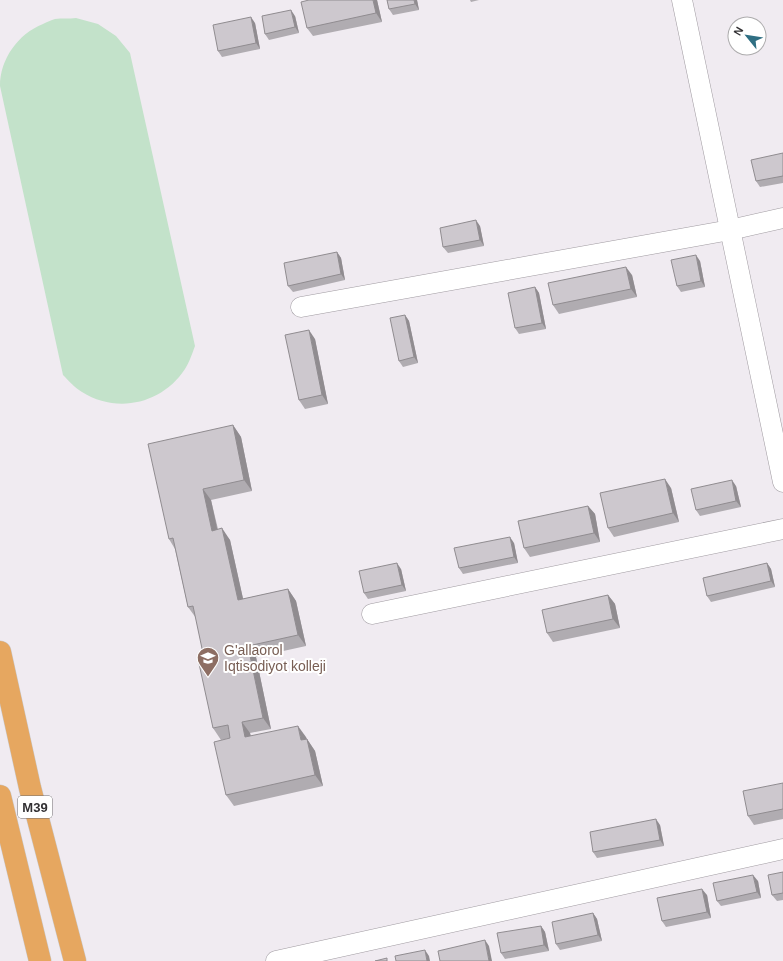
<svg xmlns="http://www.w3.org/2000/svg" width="783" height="961" viewBox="0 0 783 961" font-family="Helvetica,sans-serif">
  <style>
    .green { fill: #c3e2ca }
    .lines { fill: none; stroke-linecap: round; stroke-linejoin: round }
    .minor-casing { stroke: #a09ba1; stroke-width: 21 }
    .trunk-casing { stroke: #cac9ca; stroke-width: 23 }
    .minor { stroke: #fff; stroke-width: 20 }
    .trunk { stroke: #e6a760; stroke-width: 22 }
    .wall { fill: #b0acb1 }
    .shaded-wall { fill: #908c90 }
    .building { fill: #cdc8ce; stroke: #908c90 }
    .labels { text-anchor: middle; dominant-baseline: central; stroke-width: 4; stroke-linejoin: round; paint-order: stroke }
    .shield { fill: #fff; stroke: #706e70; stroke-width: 1 }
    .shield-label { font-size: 13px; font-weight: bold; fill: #323033 }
    .education-label { font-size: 14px; fill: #785e54; stroke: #fff; text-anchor: start }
  </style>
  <rect width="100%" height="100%" fill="#f0ebf1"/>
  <path class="green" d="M 76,18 L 98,24 L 116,36 L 130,53 L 195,346 C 192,354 189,363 185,369 C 162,404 117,414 82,392 C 75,388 69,381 63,375 L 0,86 C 0,59 18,34 43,24 C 47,22 51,20 55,19 C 62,18 69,19 76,18 Z"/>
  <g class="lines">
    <g class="minor-casing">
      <g id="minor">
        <path d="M 682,0 L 783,482"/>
        <path d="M 301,307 L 730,230 L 783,218"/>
        <path d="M 372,614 L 783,529"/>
        <path d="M 276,961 L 783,849"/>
      </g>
    </g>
    <g class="trunk-casing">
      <g id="trunk">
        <path d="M 0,652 L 30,788 L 75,961"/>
        <path d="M 0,796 L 40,961"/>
      </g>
    </g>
    <use href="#minor" class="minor"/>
    <use href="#trunk" class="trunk"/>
  </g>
  <g class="wall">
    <path d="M 377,0 L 382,22 L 313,36 L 307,28 Z"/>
    <path d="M 387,0 L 417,0 L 419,10 L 393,15 L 389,9 Z"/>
    <path d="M 470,0 L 479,0 L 471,2 Z"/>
    <path d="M 295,16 L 299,33 L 269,40 L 265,34 Z"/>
    <path d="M 255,23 L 260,49 L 222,57 L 218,51 Z"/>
    <path d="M 783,153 L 783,183 L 760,187 L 756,181 Z"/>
    <path d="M 480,226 L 484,246 L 448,253 L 443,247 Z"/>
    <path d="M 337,252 L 341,258 L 345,280 L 293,292 L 288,286 Z"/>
    <path d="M 700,261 L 705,287 L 681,292 L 677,286 Z"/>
    <path d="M 632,275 L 637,297 L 559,314 L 553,305 Z"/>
    <path d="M 535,287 L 539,293 L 546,329 L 519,334 L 515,328 Z"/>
    <path d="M 405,315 L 409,321 L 418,363 L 403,367 L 399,361 Z"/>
    <path d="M 315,339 L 328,404 L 305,409 L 299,400 Z"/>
    <path d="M 233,425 L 241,437 L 252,491 L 211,500 L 218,529 L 230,540 L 243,599 L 288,589 L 296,601 L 306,646 L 256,657 L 271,729 L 250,733 L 251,736 L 306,737 L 307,739 L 315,751 L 323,786 L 234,806 L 226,795 L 230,738 L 221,740 L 213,728 L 204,658 L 196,618 L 188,607 L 175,549 L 169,539 Z"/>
    <path d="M 736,486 L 741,507 L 700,516 L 696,510 Z"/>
    <path d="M 671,488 L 679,522 L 614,537 L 608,528 Z"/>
    <path d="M 588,506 L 595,514 L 600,542 L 530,557 L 524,548 Z"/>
    <path d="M 514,543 L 518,563 L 463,574 L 459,568 Z"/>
    <path d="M 767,563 L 771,569 L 775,587 L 711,602 L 707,596 Z"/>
    <path d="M 401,569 L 406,591 L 368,599 L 364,593 Z"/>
    <path d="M 608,595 L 615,604 L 620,628 L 553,642 L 547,633 Z"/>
    <path d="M 783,783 L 783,819 L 754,825 L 748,816 Z"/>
    <path d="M 660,825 L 664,846 L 597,858 L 593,852 Z"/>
    <path d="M 783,872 L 783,900 L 777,901 L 772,895 Z"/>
    <path d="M 758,881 L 761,898 L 721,906 L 717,901 Z"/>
    <path d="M 707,895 L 711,918 L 666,927 L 662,921 Z"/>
    <path d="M 593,913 L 597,919 L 602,941 L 560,950 L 556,944 Z"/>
    <path d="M 541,926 L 545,932 L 549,951 L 505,959 L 501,953 Z"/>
  </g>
  <g class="shaded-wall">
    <path d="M 373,0 L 377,0 L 382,22 L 376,13 Z"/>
    <path d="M 414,0 L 417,0 L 419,10 L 415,4 Z"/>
    <path d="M 291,10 L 295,16 L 299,33 L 295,27 Z"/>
    <path d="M 251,17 L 255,23 L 260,49 L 256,43 Z"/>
    <path d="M 476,220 L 480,226 L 484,246 L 480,240 Z"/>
    <path d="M 337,252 L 341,258 L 345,280 L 341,274 Z"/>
    <path d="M 696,255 L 700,261 L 705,287 L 701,281 Z"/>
    <path d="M 626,267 L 632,275 L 637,297 L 631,289 Z"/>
    <path d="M 535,287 L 539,293 L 546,329 L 542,323 Z"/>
    <path d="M 405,315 L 409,321 L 418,363 L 414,357 Z"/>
    <path d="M 309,330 L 315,339 L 328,404 L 322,395 Z"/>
    <path d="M 233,425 L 241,437 L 252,491 L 244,480 Z"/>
    <path d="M 665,479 L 671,488 L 679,522 L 673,513 Z"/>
    <path d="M 732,480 L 736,486 L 741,507 L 736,501 Z"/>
    <path d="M 203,489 L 211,500 L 220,542 L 212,531 Z"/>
    <path d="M 588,506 L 595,514 L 600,542 L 594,533 Z"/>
    <path d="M 222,528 L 230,540 L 246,612 L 238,600 Z"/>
    <path d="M 510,537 L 514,543 L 518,563 L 514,557 Z"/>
    <path d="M 397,563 L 401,569 L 406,591 L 402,585 Z"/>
    <path d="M 767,563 L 771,569 L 775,587 L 771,581 Z"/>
    <path d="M 288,589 L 296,601 L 306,646 L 298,635 Z"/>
    <path d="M 608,595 L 615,604 L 620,628 L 613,619 Z"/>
    <path d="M 248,646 L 256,657 L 271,729 L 263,718 Z"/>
    <path d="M 242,722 L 250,733 L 253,749 L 245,737 Z"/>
    <path d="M 298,726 L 306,737 L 309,752 L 301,740 Z"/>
    <path d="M 307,739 L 315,751 L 323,786 L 315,775 Z"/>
    <path d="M 656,819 L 660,825 L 664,846 L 660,840 Z"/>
    <path d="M 753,875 L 758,881 L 761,898 L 757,892 Z"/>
    <path d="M 702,889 L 707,895 L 711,918 L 707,912 Z"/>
    <path d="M 593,913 L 597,919 L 602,941 L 598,935 Z"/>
    <path d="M 541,926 L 545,932 L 549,951 L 544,945 Z"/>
    <path d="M 485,940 L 489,946 L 492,961 L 489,961 Z"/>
    <path d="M 425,950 L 429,956 L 430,961 L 427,961 Z"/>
  </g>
  <g class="building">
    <path d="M 309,0 L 373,0 L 376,13 L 307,28 L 301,2 Z"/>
    <path d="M 387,0 L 414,0 L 415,4 L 389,9 Z"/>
    <path d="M 291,10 L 295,27 L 265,34 L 262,16 Z"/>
    <path d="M 251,17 L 256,43 L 218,51 L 213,25 Z"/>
    <path d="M 783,153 L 783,176 L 756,181 L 751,160 Z"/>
    <path d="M 476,220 L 480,240 L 443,247 L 440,228 Z"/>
    <path d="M 337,252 L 341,274 L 288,286 L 284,263 Z"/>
    <path d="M 696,255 L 701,281 L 677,286 L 671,260 Z"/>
    <path d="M 626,267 L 631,289 L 553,305 L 548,283 Z"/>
    <path d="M 535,287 L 542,323 L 515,328 L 508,293 Z"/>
    <path d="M 405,315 L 414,357 L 399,361 L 390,318 Z"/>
    <path d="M 309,330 L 322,395 L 299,400 L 285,335 Z"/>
    <path d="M 233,425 L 244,480 L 203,489 L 212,531 L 222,528 L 238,600 L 288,589 L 298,635 L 248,646 L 263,718 L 242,722 L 245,737 L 298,726 L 301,740 L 307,739 L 315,775 L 226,795 L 214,742 L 230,738 L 228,725 L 213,728 L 198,659 L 204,658 L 193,606 L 188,607 L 173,538 L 169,539 L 148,444 Z"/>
    <path d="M 665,479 L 673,513 L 608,528 L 600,493 Z"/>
    <path d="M 732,480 L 736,501 L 696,510 L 691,489 Z"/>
    <path d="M 588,506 L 594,533 L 524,548 L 518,521 Z"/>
    <path d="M 510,537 L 514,557 L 459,568 L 454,548 Z"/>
    <path d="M 397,563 L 402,585 L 364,593 L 359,571 Z"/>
    <path d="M 767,563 L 771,581 L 707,596 L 703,578 Z"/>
    <path d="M 608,595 L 613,619 L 547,633 L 542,610 Z"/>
    <path d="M 783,783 L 783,809 L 748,816 L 743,791 Z"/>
    <path d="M 656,819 L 660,840 L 593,852 L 590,832 Z"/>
    <path d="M 783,872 L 783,893 L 772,895 L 768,875 Z"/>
    <path d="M 753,875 L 757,892 L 717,901 L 713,883 Z"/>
    <path d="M 702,889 L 707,912 L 662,921 L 657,898 Z"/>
    <path d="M 593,913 L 598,935 L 556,944 L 552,922 Z"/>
    <path d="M 541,926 L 544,945 L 501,953 L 497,933 Z"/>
    <path d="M 485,940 L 489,961 L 440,961 L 438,951 Z"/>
    <path d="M 425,950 L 427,961 L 396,961 L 395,956 Z"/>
    <path d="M 387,958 L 387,961 L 375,961 Z"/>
  </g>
  <defs>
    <g id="university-pin" transform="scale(1.15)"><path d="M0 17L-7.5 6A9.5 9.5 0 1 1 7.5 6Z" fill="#8d6e63" stroke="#fff"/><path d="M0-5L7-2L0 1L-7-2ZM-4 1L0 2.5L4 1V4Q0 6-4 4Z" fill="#fff"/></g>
  </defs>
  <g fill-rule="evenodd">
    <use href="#university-pin" x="208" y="658"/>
  </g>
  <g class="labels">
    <rect class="shield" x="18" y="796" width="34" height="22" rx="3"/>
    <g class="shield-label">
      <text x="35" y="807">M39</text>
    </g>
    <g class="education-label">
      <text x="224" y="650">G'allaorol<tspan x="224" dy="16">Iqtisodiyot kolleji</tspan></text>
    </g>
  </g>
  <g transform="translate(747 36) rotate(300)"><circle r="19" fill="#ffffff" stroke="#adacad"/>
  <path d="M0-3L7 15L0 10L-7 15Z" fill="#2f6f83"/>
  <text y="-6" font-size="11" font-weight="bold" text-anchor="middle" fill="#323033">N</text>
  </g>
</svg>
